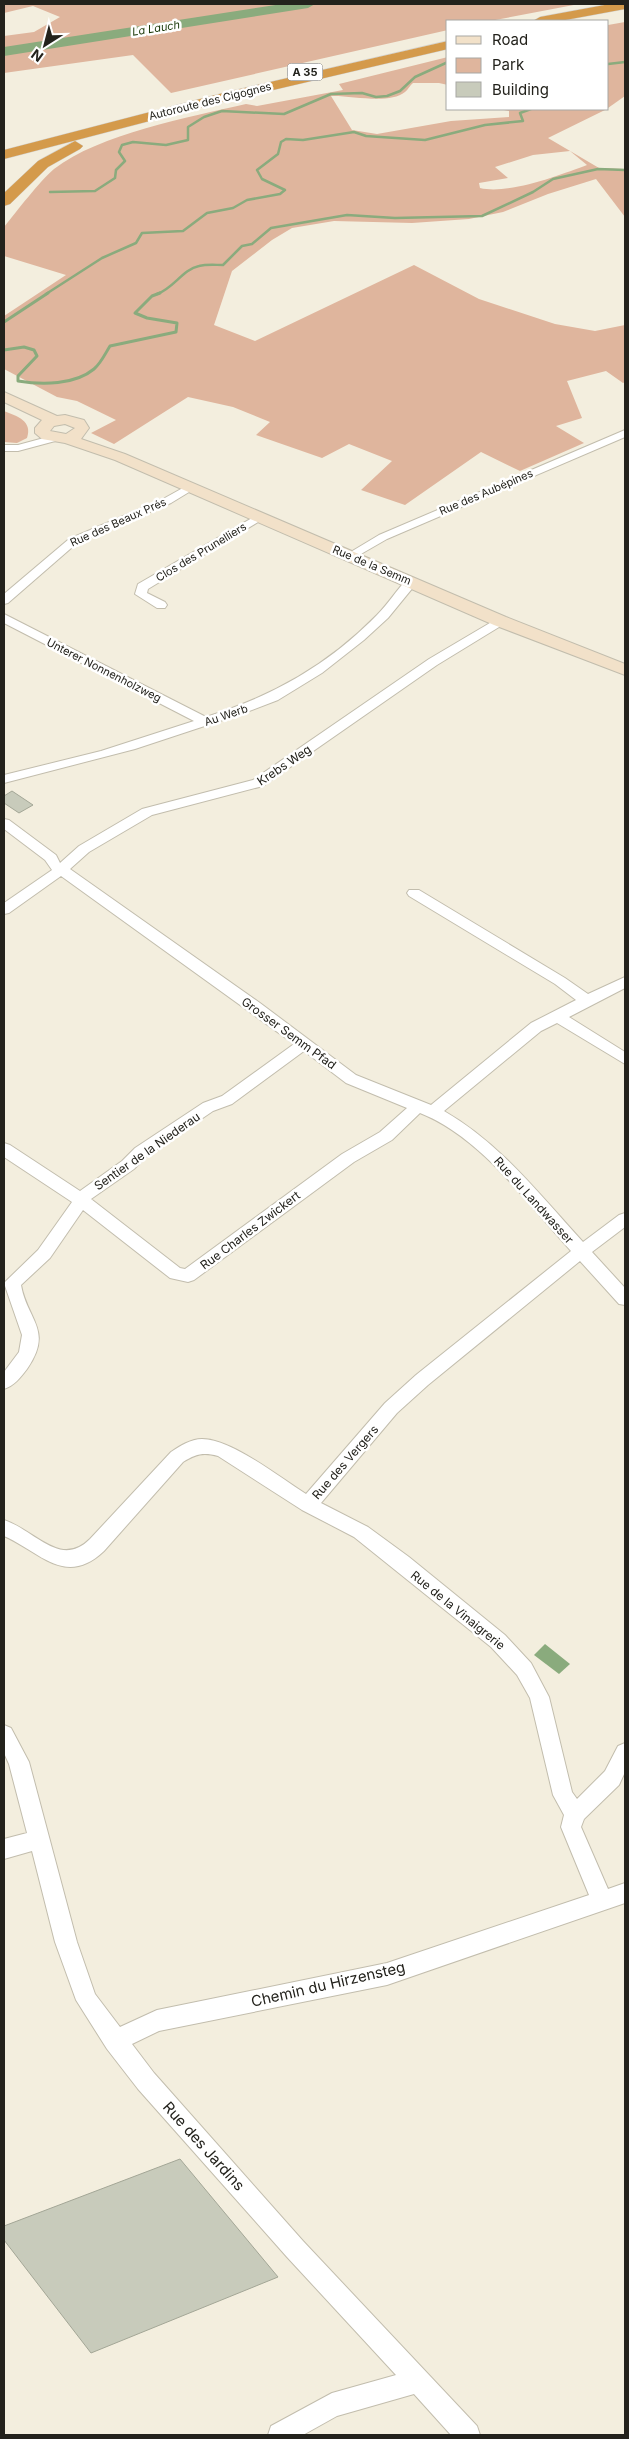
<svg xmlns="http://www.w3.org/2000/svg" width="629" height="2439" viewBox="0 0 629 2439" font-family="Inter,sans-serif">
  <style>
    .green { fill: #dfb59d; fill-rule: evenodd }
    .water { fill: #8aab7d }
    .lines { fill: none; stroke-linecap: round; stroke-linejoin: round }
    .stream-far1 { stroke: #8aab7d; stroke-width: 2.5 }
    .stream { stroke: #8aab7d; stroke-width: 3 }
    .river { fill: #8aab7d; fill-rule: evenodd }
    .building { fill: #c8cbbb; stroke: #a3a696 }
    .minor-casing { stroke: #c2bdad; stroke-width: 2 }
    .secondary-casing { stroke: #c2bdad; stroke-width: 2 }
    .motorway-casing { stroke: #d3d3d2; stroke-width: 1 }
    .minor { fill: #fff; fill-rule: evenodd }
    .secondary { fill: #f2e1c9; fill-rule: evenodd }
    .motorway { fill: #d49a4b; fill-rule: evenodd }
    .labels { text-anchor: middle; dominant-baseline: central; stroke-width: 5; stroke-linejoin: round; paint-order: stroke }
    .far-water-label { font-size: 11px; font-style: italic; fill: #173705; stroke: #fff }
    .shield { fill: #fff; stroke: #656460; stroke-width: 1 }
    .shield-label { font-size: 11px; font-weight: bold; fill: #23221c }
    .far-street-label { font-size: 11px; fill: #23221c; stroke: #fff }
    .street-label { font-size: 12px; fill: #23221c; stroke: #fff }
    .near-street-label { font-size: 15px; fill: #23221c; stroke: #fff }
  </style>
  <rect width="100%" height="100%" fill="#f3eede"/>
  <g class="green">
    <path d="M 4,4 L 579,4 L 490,21 L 448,21 L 448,30 L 171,93 L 133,55 L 4,73 L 4,36 L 34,32 L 60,17 L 33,6 L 4,13 Z"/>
    <path d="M 625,22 L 625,96 L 608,108 L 608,25 Z"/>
    <path d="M 448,57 L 448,85 L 439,83 L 413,83 C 410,85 408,90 405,92 C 389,105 350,95 331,96 L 352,130 L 377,134 L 451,121 L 509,117 L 509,111 L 499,109 L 607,109 L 548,138 L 599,168 L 625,169 L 625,217 L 596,179 L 548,194 L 503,212 L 469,219 L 412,223 L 334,221 L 292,228 L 272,240 L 232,271 L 214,325 L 255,341 L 414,265 L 479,299 L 555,324 L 595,331 L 625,325 L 625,382 L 623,383 L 606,371 L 567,381 L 582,418 L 556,426 L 584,443 L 520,471 L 481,452 L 405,505 L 361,490 L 392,461 L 349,444 L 322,458 L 256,435 L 270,422 L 233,407 L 188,397 L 114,444 L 91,433 L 116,420 L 77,401 L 57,397 L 4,369 L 4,316 L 66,275 L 4,256 L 4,227 C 18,210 38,183 54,169 C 99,134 190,117 246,104 L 257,106 L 343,90 L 339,84 ZM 570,151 L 587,165 C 560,175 508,195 480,188 L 479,183 L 508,178 L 495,167 L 533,155 Z"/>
    <path d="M 4,411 C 17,416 33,421 27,438 L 17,443 L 4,442 Z"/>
  </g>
  <path class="water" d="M 545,1644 L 570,1664 L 559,1674 L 534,1655 Z"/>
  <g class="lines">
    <g class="stream-far1">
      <path d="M 608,64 L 625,62"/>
      <path d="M 50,192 L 95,191 L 115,178 L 116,170 L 125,161 L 119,152 L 122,145 L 133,142 L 166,145 L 188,140 L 188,127 L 204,117 L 222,111 L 284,114 L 331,94 L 362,93 L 376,97 L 387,96 L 400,91 L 415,77 L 448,62"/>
      <path d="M 46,294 L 102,258 L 136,243 L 142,233 L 183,231 L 207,213 L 233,208 L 247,200 L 280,194 L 285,190 L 262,179 L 257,170 L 278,154 L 281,142 L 286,139 L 303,140 L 354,132 L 366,136 L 425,140 L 485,125 L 523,121 L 520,113 L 531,109"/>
      <path d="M 157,294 C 173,289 183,269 199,266 C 207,264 215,265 223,265 L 242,246 L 252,244 L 271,228 L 347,215 L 395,218 L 482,216 L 533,192 L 553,179 L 598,169 L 625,170"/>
    </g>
    <g class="stream">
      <path d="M 4,322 L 48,293"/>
      <path d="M 4,350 L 24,347 L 34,350 L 37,356 L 18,376 L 18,381 C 42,385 75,385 94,369 C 101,363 105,354 110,346 L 176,332 L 177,323 L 147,318 L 135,313 L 152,296 L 160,293"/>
    </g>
    <path class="river" d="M 282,4 L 315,4 L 308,8 L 4,56 L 4,47 Z"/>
  </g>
  <g class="building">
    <path d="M 12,791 L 33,805 L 19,813 L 4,803 L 4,796 Z"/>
    <path d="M 180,2159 L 278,2277 L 91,2353 L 4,2240 L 4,2226 Z"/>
  </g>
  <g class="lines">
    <g class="minor-casing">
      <g id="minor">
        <path d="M 625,430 L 625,437 L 387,539 L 354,558 L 350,560 L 344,556 L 379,535 Z"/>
        <path d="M 55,435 L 59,436 L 59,440 L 18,451 L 4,451 L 4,445 L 18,445 Z"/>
        <path d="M 190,484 L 196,487 L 194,489 L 171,503 L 77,543 L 8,603 L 4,604 L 4,594 L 69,539 L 163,499 Z"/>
        <path d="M 259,514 L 265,517 L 263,519 L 148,589 L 147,593 L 165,602 L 167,605 L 165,608 L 157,608 L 135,594 L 138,584 Z"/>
        <path d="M 411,578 L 415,579 L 417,582 L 415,585 L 388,618 L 364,640 L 322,673 L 278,700 L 244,713 L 135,749 L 4,783 L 4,775 L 101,751 L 194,721 L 4,623 L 4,614 L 206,717 C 273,696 328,665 377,615 C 388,604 396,591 407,579 Z"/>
        <path d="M 500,617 L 506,621 L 504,624 L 437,665 L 263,786 L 152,815 L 89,852 L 70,869 L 260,1003 L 356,1075 L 431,1105 L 531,1023 L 576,1000 L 555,984 L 409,896 L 407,893 L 409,890 L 419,890 L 565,978 L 588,994 L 625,977 L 625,988 L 569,1017 L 625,1052 L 625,1064 L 557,1023 L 541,1031 L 444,1111 C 500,1143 540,1195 583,1242 L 619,1215 L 625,1213 L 625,1227 L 592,1252 L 625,1288 L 625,1305 L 619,1304 L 580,1261 L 428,1385 L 397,1413 L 321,1503 L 368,1527 L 409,1557 L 505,1635 L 531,1663 L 549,1697 L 572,1792 L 577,1799 L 605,1771 L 618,1746 L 625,1743 L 625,1772 L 619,1785 L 584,1819 L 581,1827 L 608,1889 L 625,1883 L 625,1903 L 387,1985 L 159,2031 L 132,2044 L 154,2073 L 303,2241 L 477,2426 L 480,2435 L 451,2435 L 414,2394 L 337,2416 L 303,2435 L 268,2435 L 271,2426 L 332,2393 L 396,2375 L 287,2257 L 138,2089 L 107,2049 L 76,2000 L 55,1942 L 32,1851 L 4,1859 L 4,1839 L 27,1833 L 9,1764 L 4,1753 L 4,1725 L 11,1728 L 29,1762 L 77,1942 L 95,1994 L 120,2027 L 157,2010 L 387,1963 L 589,1895 L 561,1827 L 564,1815 L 553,1795 L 530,1698 L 517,1675 L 491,1647 L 354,1537 L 302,1510 L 218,1456 C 203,1452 196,1454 183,1462 L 104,1551 C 65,1588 39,1551 4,1536 L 4,1520 C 35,1530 60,1569 90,1539 L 171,1452 C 180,1446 191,1439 202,1439 C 232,1439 280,1478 306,1494 L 385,1403 L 416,1375 L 571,1251 C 527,1203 481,1137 420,1113 L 392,1140 L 354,1162 L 194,1280 L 188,1282 L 170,1278 L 83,1210 L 50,1258 L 21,1285 C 27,1320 54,1330 27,1369 C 21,1377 14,1386 4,1389 L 4,1372 L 19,1352 L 22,1335 L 4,1283 L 38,1250 L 72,1202 L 4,1157 L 4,1143 L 10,1145 L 80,1191 L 122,1161 L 135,1148 L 203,1103 L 222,1096 L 294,1044 L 61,876 L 9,913 L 4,914 L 4,903 L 52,870 L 45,860 L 4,829 L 4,819 L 9,820 L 56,855 L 60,863 L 79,846 L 142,809 L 253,780 L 429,659 ZM 304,1051 L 346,1083 L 407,1108 L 380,1132 L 342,1154 L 185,1269 L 180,1268 L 91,1199 L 134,1169 L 147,1156 L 213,1111 L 232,1104 Z"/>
      </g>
    </g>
    <g class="secondary-casing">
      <path id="secondary" d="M 4,392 L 57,416 L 65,415 L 84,420 L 89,428 L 81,439 L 125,454 L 506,617 L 625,664 L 625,675 L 494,625 L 115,460 L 65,443 L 42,439 L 35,433 L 35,428 L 42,420 L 4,402 ZM 65,424 L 75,428 L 66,434 L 50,431 L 54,426 Z"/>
    </g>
    <g class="motorway-casing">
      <g id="motorway">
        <path d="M 610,4 L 625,4 L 625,9 L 560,21 L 533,21 L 540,17 Z"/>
        <path d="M 448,41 L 448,49 L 230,100 L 4,159 L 4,150 L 227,92 Z"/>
        <path d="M 75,141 L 83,146 L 80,149 L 48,167 L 10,204 L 4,206 L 4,193 L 38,161 Z"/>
      </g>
    </g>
    <use href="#minor" class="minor"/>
    <use href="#secondary" class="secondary"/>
    <use href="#motorway" class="motorway"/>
  </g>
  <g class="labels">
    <g class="far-water-label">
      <text transform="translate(156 28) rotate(-9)">La Lauch</text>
    </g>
    <rect class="shield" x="287.5" y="63.5" width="35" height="17" rx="4"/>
    <g class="shield-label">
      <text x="305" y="72">A 35</text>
    </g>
    <g class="far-street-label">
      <text transform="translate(210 101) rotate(-14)">Autoroute des Cigognes</text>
      <text transform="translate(486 492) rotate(-23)">Rue des Aubépines</text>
      <text transform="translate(118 522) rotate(-24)">Rue des Beaux Prés</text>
      <text transform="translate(201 552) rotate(-31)">Clos des Prunelliers</text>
      <text transform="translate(372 565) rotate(23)">Rue de la Semm</text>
      <text transform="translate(104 670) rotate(27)">Unterer Nonnenholzweg</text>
      <text transform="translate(226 715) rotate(-19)">Au Werb</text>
    </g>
    <g class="street-label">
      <text transform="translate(284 765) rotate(-34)">Krebs Weg</text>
      <text transform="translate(289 1033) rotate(36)">Grosser Semm Pfad</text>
      <text transform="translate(147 1151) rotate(-35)">Sentier de la Niederau</text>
      <text transform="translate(534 1200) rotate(48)">Rue du Landwasser</text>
      <text transform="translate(250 1230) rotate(-37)">Rue Charles Zwickert</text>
      <text transform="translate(345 1462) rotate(-49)">Rue des Vergers</text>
      <text transform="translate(458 1610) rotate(39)">Rue de la Vinaigrerie</text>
    </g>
    <g class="near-street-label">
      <text transform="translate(328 1984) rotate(-13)">Chemin du Hirzensteg</text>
      <text transform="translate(204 2146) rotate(48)">Rue des Jardins</text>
    </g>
  </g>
  <rect width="629" height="2439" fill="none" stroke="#23221c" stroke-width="10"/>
  <rect x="446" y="20" width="162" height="90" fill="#ffffff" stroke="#a7a7a4"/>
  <rect x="456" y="36" width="25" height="8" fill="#f2e1c9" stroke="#a7a7a4"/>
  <text x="492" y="45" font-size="15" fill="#23221c">Road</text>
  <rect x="456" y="58" width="25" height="15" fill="#dfb59d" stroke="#a7a7a4"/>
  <text x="492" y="70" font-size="15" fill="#23221c">Park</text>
  <rect x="456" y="82" width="25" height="15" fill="#c8cbbb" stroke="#a7a7a4"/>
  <text x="492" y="95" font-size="15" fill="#23221c">Building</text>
  <g transform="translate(45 45) rotate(216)" stroke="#ffffff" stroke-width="4" paint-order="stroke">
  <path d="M0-4L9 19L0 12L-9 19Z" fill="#23221c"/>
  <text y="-8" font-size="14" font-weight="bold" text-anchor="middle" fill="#23221c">N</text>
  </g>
</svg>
